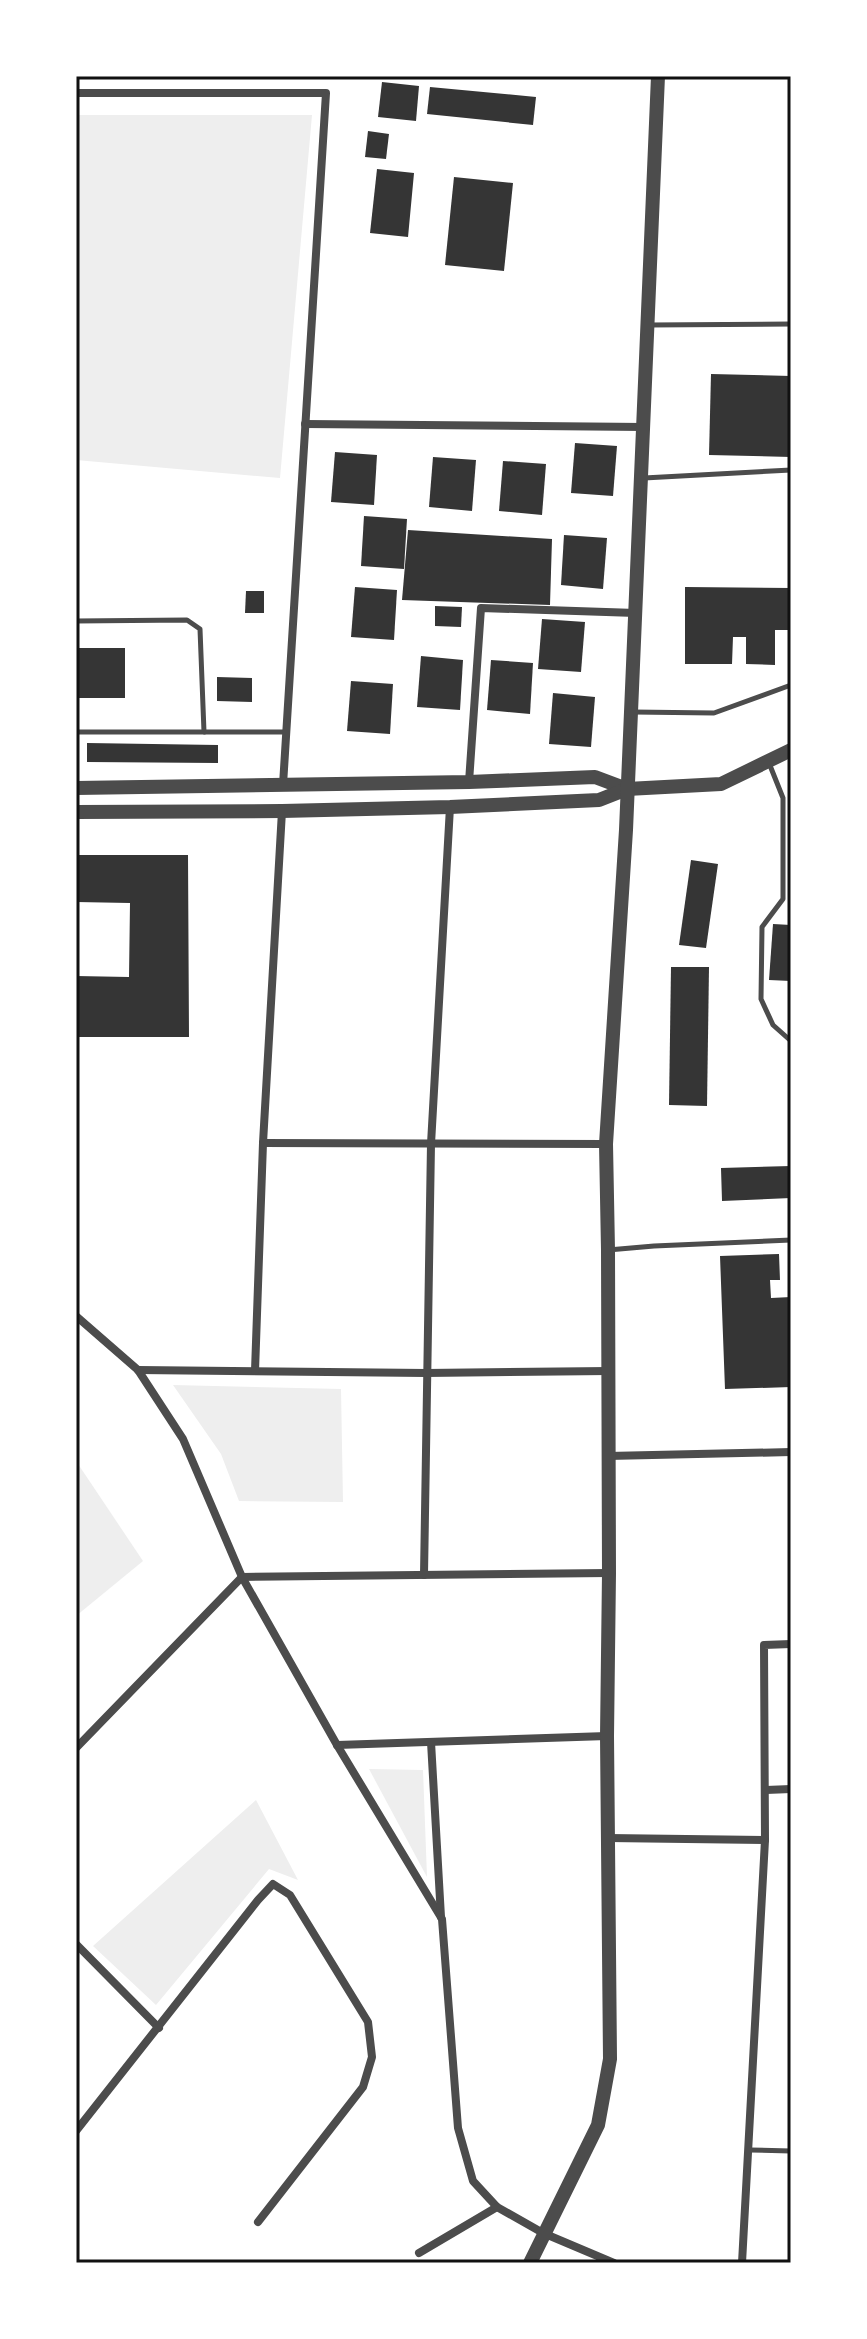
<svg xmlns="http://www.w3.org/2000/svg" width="867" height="2339" viewBox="0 0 867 2339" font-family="'Titillium Web',sans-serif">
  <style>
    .green { fill: #eee }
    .building { fill: #353535 }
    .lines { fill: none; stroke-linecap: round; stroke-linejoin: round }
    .service { stroke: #4c4c4c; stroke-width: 5 }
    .minor { stroke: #4c4c4c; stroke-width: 8 }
    .tertiary { stroke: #4c4c4c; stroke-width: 14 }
    .neatline { fill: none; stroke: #111; stroke-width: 3 }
  </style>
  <rect width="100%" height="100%" fill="#fff"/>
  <g class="green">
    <path d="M 76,115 L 312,115 L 280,478 L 76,460 Z"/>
    <path d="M 173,1385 L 341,1389 L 343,1502 L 239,1501 L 221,1454 Z"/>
    <path d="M 76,1461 L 143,1561 L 76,1616 Z"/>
    <path d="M 369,1769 L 423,1770 L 427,1877 Z"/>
    <path d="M 256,1800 L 298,1880 L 269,1869 L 156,2005 L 93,1946 Z"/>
  </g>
  <g class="building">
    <path d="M 382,82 L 419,86 L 416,121 L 378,117 Z"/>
    <path d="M 430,87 L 536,97 L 533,125 L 427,114 Z"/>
    <path d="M 368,131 L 389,134 L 386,159 L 365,157 Z"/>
    <path d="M 377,169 L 414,173 L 408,237 L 370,233 Z"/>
    <path d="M 454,177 L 513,183 L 504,271 L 445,265 Z"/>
    <path d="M 711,374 L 791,376 L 791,457 L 709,455 Z"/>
    <path d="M 575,443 L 617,446 L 613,496 L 571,493 Z"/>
    <path d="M 335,452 L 377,455 L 374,505 L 331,502 Z"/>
    <path d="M 433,457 L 476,460 L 472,511 L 429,507 Z"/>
    <path d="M 503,461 L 546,464 L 542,515 L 499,511 Z"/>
    <path d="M 364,516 L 407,519 L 404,569 L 361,566 Z"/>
    <path d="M 408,530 L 552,539 L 550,605 L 402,600 Z"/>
    <path d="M 564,535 L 607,538 L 603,589 L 561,585 Z"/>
    <path d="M 355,587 L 397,590 L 394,640 L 351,637 Z"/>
    <path d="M 685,587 L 791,588 L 791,630 L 775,630 L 775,665 L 746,664 L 746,637 L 733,637 L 732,664 L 685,664 Z"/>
    <path d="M 246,591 L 264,591 L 264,613 L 245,613 Z"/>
    <path d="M 435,606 L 462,607 L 461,627 L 435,626 Z"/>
    <path d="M 542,619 L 585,622 L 581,672 L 538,669 Z"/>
    <rect x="76" y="648" width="49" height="50"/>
    <path d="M 421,656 L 463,660 L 460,710 L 417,707 Z"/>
    <path d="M 491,660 L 533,663 L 530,714 L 487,710 Z"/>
    <path d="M 217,677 L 252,678 L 252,702 L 217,701 Z"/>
    <path d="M 351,681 L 393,684 L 390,734 L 347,731 Z"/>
    <path d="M 553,693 L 595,697 L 591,747 L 549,744 Z"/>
    <path d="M 87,743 L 218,745 L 218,763 L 87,762 Z"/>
    <path d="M 76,855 L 188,855 L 189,1037 L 76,1037 L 76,976 L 129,977 L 130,903 L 76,902 Z"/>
    <path d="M 691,860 L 718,864 L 706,948 L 679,945 Z"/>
    <path d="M 773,924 L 791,925 L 791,981 L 769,980 Z"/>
    <path d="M 671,967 L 709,967 L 707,1106 L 669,1105 Z"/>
    <path d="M 791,1166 L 791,1198 L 722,1201 L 721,1168 Z"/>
    <path d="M 779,1254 L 780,1280 L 770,1280 L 771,1298 L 791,1297 L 791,1387 L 725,1389 L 720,1256 Z"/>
  </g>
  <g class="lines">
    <g class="service">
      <path d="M 649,325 L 791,324"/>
      <path d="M 644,478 L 791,470"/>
      <path d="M 76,621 L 187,620 L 200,629 L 204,732"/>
      <path d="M 633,712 L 714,713 L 791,685"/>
      <path d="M 76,732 L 285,732"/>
      <path d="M 769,763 L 783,798 L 783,899 L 762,927 L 761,999 L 773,1025 L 791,1041"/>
      <path d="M 608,1250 L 654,1246 L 791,1240"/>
      <path d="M 750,2150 L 791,2151"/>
    </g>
    <g class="minor">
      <path d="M 76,93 L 326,93 L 283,785"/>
      <path d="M 305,424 L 644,427"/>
      <path d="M 469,782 L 481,608 L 636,613"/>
      <path d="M 263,1143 L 606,1144"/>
      <path d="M 76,1316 L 138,1370 L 183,1439 L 242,1577 L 337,1745 L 442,1919 L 458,2128 L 473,2181 L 497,2207 L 543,2233 L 614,2263"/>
      <path d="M 138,1370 L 426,1373 L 609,1371"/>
      <path d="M 255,1371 L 263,1143 L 282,811"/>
      <path d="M 608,1456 L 791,1452"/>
      <path d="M 424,1575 L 431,1144 L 450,807"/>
      <path d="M 431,1742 L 441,1917"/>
      <path d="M 337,1745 L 607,1736"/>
      <path d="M 76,1748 L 242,1577 L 609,1573"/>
      <path d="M 766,1790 L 791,1789"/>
      <path d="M 608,1838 L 765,1840"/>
      <path d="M 76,1944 L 159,2028"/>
      <path d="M 76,2131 L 258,1900 L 273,1884 L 290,1895 L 368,2022 L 372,2057 L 363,2087 L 258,2222"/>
      <path d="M 419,2253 L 497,2207"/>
      <path d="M 742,2263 L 765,1840 L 764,1645 L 791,1644"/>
    </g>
    <g class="tertiary">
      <path d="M 76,788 L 469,782 L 595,777 L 627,789"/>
      <path d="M 76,812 L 282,811 L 450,807 L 599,800 L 627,789 L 721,784 L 791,750"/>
      <path d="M 530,2263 L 598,2125 L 610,2059 L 607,1736 L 609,1573 L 608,1250 L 606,1144 L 626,830 L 658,76"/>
    </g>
  </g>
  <rect width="867" height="2339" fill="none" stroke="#ffffff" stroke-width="156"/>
  <rect x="78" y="78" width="711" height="2183" class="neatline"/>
</svg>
